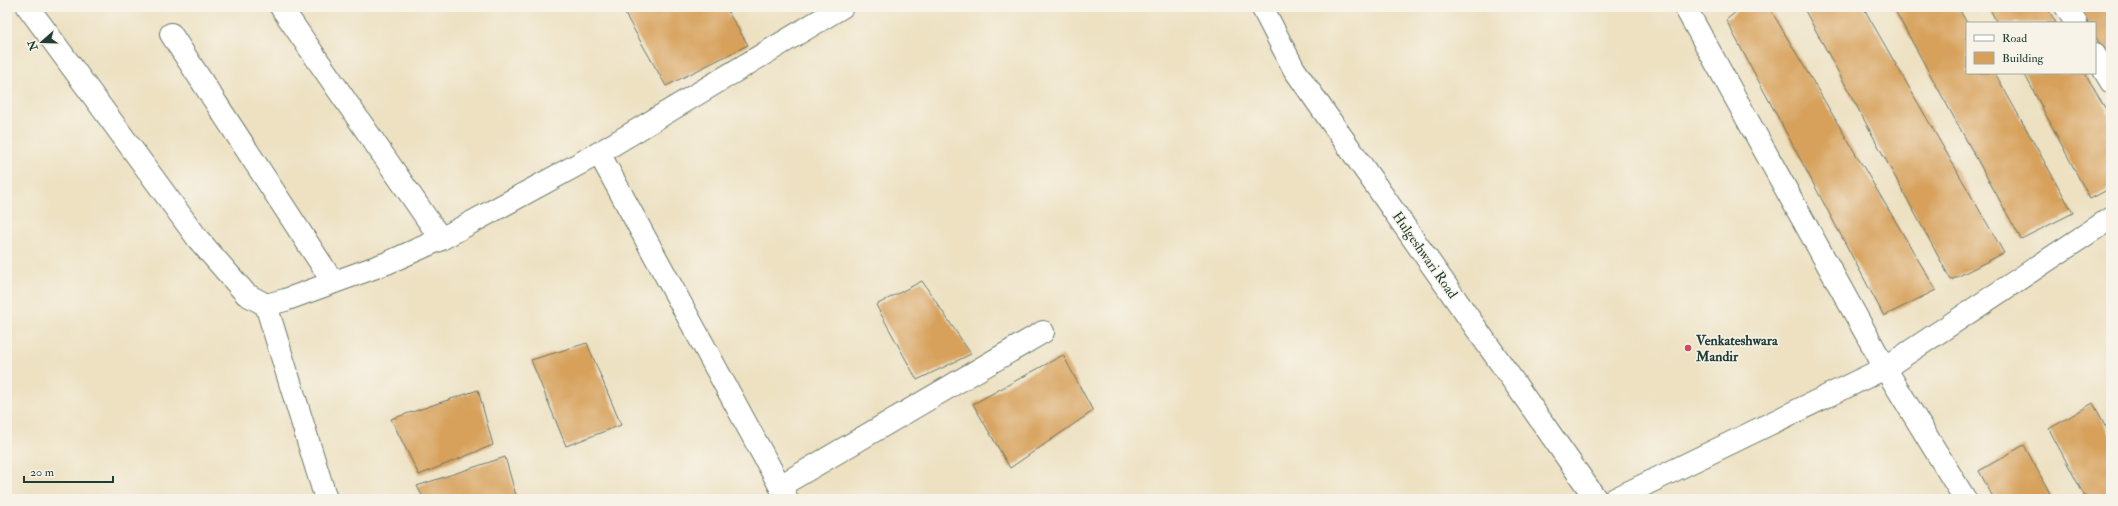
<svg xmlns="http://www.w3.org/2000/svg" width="2118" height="506" viewBox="0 0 2118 506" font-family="'IM FELL Double Pica',serif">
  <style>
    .building { fill: #d7a15c }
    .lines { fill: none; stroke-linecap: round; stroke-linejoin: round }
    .minor-casing { stroke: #677666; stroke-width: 24 }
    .minor { stroke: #fff; stroke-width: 22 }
    .poi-dot { fill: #d1495b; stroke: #f7f3e8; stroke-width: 1.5 }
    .labels { text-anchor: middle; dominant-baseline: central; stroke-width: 3; stroke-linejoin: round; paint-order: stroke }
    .street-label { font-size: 14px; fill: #1f3d34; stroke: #f7f3e8 }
    .poi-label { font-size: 14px; font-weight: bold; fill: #1f3d34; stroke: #f7f3e8; text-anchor: start }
  </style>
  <rect width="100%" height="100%" fill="#f7f3e8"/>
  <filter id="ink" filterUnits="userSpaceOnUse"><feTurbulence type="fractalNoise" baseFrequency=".025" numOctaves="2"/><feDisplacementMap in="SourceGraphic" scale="8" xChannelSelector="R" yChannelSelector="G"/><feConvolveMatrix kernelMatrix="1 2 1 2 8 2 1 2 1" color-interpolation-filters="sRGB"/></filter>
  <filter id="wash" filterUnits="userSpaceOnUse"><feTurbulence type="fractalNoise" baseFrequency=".012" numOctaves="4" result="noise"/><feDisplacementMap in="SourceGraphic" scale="16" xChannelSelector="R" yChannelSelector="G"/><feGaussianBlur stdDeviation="0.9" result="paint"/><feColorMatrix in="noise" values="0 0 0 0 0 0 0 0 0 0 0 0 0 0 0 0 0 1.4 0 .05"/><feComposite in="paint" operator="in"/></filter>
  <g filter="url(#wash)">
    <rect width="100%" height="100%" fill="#ede1c2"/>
    <g id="blocks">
      <g class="building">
        <path d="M 621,7 L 725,7 L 748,45 L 666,86 Z"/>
        <path d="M 1742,7 L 1769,7 L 1936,290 L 1884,316 L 1726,20 Z"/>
        <path d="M 1803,7 L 1863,7 L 2004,253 L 1951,280 Z"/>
        <path d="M 1893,7 L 1958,7 L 1967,23 L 1967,73 L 1995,73 L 2073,213 L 2021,239 Z"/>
        <path d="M 1989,7 L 2047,7 L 2056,23 L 1997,23 Z"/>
        <path d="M 2078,7 L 2111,7 L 2111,62 L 2095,36 L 2095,23 L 2088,23 Z"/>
        <path d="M 2024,73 L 2085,73 L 2111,118 L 2111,188 L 2090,199 Z"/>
        <path d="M 922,281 L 971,354 L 917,380 L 876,305 Z"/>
        <path d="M 587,343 L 621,425 L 566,446 L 531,360 Z"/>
        <path d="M 1063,355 L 1093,411 L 1010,468 L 973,404 Z"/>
        <path d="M 478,390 L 493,445 L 419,475 L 391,419 Z"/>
        <path d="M 2093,403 L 2111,436 L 2111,499 L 2086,499 L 2049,429 Z"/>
        <path d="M 2024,445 L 2053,499 L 1994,499 L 1979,471 Z"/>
        <path d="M 505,457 L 517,499 L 424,499 L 417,486 Z"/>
      </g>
    </g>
  </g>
  <g filter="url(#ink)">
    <use href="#blocks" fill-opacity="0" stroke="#677666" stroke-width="1"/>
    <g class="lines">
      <g class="minor-casing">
        <g id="minor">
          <path d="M 28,7 L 198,239 L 246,294 L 266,305 L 285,300 L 387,263 L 441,239 L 599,153 L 842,7"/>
          <path d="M 281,7 L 441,239"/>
          <path d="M 1262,7 L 1294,69 L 1596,499"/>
          <path d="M 1685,7 L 1885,368 L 1965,499"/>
          <path d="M 2066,7 L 2076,23"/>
          <path d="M 171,34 L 333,282"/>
          <path d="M 2095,55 L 2111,82"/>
          <path d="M 599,153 L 787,499"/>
          <path d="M 266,305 L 326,499"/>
          <path d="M 780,486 L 1043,332"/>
          <path d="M 1615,499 L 1885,368 L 2111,218"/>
        </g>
      </g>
      <use href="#minor" class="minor"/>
    </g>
  </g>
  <circle class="poi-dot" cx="1688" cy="348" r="4"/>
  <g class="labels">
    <g class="street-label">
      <text transform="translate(1425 255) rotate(55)">Hulgeshwari Road</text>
    </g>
    <g class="poi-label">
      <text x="1696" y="340">Venkateshwara<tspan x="1696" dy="16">Mandir</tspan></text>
    </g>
  </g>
  <rect width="2118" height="506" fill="none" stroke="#f7f3e8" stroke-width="24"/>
  <rect x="1966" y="22" width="130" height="52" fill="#f7f3e8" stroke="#a1aaa0"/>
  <rect x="1974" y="35" width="20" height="6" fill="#ffffff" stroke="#a1aaa0"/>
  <text x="2002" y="42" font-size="12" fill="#1f3d34">Road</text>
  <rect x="1974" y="52" width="20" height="12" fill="#d7a15c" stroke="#a1aaa0"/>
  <text x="2002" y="62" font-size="12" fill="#1f3d34">Building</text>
  <g transform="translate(42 42) rotate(250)" stroke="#f7f3e8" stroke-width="3" paint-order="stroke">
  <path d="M0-3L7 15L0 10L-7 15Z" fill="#1f3d34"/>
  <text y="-6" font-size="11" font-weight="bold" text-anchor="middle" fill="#1f3d34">N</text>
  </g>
  <path d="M24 476v6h89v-6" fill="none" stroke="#1f3d34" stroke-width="2"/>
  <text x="30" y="476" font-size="12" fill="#1f3d34" stroke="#f7f3e8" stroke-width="3" paint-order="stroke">20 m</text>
</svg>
